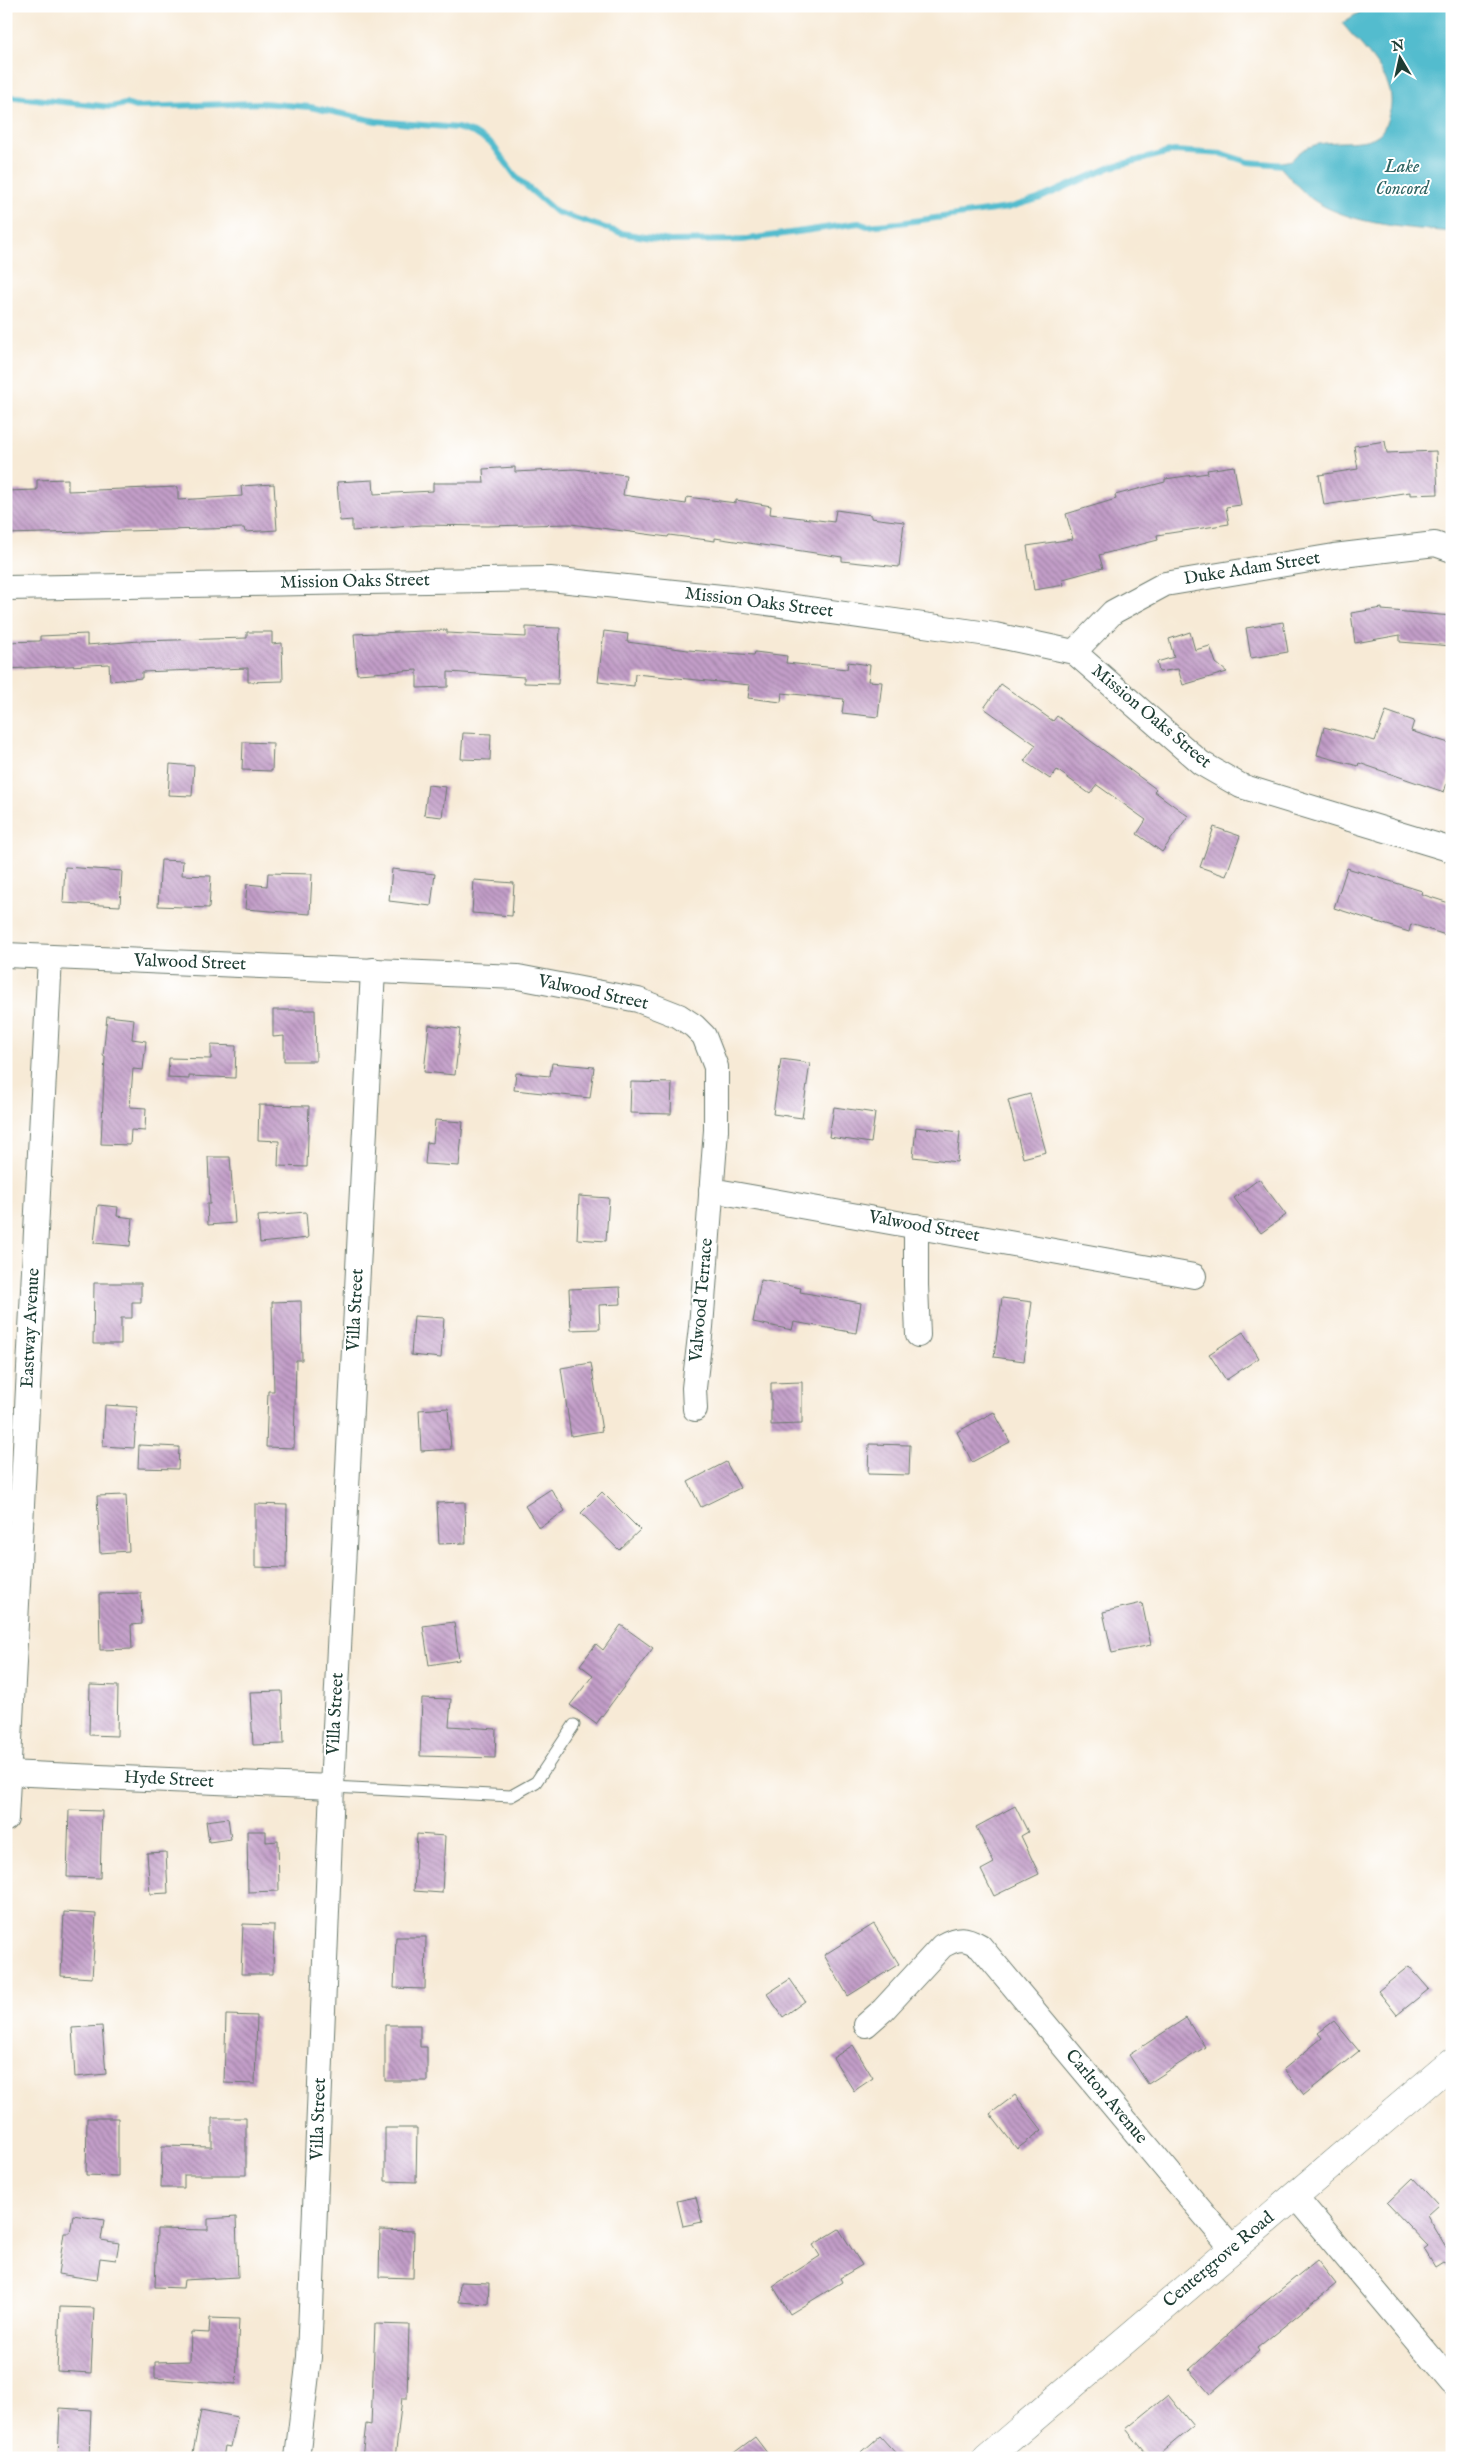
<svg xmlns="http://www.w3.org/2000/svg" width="1458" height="2464" viewBox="0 0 1458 2464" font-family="'IM FELL English',serif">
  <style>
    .water { fill: #52bcce; stroke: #387c81 }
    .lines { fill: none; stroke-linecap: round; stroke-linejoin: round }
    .stream { stroke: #52bcce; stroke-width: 6 }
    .building { fill: url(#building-back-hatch) }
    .lane-casing { stroke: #6b7a6d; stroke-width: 13 }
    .street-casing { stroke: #6b7a6d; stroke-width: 26 }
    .secondary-casing { stroke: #6b7a6d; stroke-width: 29 }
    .lane { stroke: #fff; stroke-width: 11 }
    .street { stroke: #fff; stroke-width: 24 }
    .secondary { stroke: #fff; stroke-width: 28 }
    .labels { text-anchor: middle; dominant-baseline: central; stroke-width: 4; stroke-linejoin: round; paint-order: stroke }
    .street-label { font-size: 18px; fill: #1f3d34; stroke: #fff }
    .water-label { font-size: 19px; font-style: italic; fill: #2e6362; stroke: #fff }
  </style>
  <defs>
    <pattern id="building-back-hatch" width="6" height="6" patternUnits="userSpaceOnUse" patternTransform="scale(1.25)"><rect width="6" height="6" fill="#c29dc8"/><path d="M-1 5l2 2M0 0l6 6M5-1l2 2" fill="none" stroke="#9d81a3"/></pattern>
  </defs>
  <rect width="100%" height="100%" fill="#fff"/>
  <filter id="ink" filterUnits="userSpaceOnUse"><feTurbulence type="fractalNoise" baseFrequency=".02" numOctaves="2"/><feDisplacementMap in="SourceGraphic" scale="10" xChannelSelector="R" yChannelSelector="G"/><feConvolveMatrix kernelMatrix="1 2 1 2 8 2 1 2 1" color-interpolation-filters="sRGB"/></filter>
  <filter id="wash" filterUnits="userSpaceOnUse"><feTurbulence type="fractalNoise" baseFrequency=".0096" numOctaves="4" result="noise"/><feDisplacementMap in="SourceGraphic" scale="20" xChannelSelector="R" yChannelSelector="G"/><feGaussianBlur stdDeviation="1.12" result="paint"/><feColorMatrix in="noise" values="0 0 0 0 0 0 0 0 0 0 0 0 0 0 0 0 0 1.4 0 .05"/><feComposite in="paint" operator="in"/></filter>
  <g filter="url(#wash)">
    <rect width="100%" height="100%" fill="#f7ead6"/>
    <path class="water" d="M 1370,6 L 1452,6 L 1452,232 C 1408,228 1356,225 1318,203 C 1302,194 1289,175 1276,163 L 1292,160 C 1315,129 1364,153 1382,131 C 1385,127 1387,121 1388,117 C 1403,82 1362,48 1342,23 Z"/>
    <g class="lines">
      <path class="stream" d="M 6,96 L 111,107 L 126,104 L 135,107 L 262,103 L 310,107 L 376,121 L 457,128 L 474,133 L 492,144 L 517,178 L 556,212 L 621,233 L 670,241 L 742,240 L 859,223 L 867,226 L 899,223 L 1008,208 L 1038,199 L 1111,167 L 1174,151 L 1223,154 L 1248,162 L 1284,165"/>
    </g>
    <g id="blocks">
      <g class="building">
        <path d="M 1385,441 L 1387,453 L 1436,451 L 1438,494 L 1410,495 L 1410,492 L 1324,505 L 1319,475 L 1358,469 L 1354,446 Z"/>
        <path d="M 1234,466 L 1241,505 L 1226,507 L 1229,524 L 1157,535 L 1158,540 L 1099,555 L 1103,568 L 1063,579 L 1064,585 L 1034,590 L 1027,546 L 1073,539 L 1066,514 L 1116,499 L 1115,495 L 1165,482 L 1165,479 L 1208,473 L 1207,470 Z"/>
        <path d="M 515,467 L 515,472 L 575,469 L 626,475 L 623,495 L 686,504 L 687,497 L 736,503 L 736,500 L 771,506 L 770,514 L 834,522 L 836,510 L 871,515 L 871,518 L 904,522 L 899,567 L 842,561 L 842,557 L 715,538 L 715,541 L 669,535 L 668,537 L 571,524 L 487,526 L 422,525 L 352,531 L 352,520 L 340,521 L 337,482 L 373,480 L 374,494 L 433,491 L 433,483 L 484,483 L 483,469 Z"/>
        <path d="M 68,479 L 68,491 L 178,487 L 178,500 L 242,496 L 241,486 L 274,484 L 277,530 L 245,532 L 244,528 L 6,534 L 6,491 L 37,490 L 37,480 Z"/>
        <path d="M 1382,608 L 1382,610 L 1452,616 L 1452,646 L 1400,642 L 1400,635 L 1355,643 L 1351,613 Z"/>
        <path d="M 1283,622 L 1288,652 L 1251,658 L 1246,628 Z"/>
        <path d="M 526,627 L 560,628 L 558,684 L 524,683 L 524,677 L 448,672 L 448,687 L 417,688 L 417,670 L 357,674 L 354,634 L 447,630 L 447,633 L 526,637 Z"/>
        <path d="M 604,631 L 628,634 L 627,642 L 688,650 L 754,655 L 755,652 L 787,656 L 786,663 L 847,669 L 848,662 L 870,665 L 868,681 L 882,682 L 878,717 L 842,713 L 844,699 L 782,693 L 781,702 L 748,698 L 750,685 L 635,674 L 634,686 L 598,682 Z"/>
        <path d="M 247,632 L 272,632 L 272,644 L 282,643 L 283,681 L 248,682 L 248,668 L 142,672 L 142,678 L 110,681 L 109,664 L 6,669 L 6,642 L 40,641 L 40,636 L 87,634 L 87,645 L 139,641 L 247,638 Z"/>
        <path d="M 1190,632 L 1195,650 L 1210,646 L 1216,663 L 1227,672 L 1183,685 L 1178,669 L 1159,672 L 1157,662 L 1174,657 L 1169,639 Z"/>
        <path d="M 1001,684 L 1053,721 L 1057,716 L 1156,789 L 1154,791 L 1188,816 L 1162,852 L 1137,834 L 1146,820 L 1097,785 L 1090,794 L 1057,770 L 1050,779 L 1024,761 L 1036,745 L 984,708 Z"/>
        <path d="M 1386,711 L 1414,721 L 1411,731 L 1452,744 L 1452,769 L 1444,792 L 1359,763 L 1358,766 L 1317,755 L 1324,727 L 1375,741 Z"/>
        <path d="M 463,733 L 491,734 L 490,760 L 461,759 Z"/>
        <path d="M 243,742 L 273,743 L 272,771 L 242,770 Z"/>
        <path d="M 170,764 L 194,766 L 192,796 L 168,795 Z"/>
        <path d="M 428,785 L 446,787 L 442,817 L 424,815 Z"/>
        <path d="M 1214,827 L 1240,836 L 1226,876 L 1200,867 Z"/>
        <path d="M 161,860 L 183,861 L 182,875 L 211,876 L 209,908 L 158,906 Z"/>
        <path d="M 65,867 L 122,871 L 120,906 L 63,903 Z"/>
        <path d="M 1347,868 L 1422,891 L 1421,894 L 1452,904 L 1452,937 L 1411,924 L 1409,932 L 1334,908 Z"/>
        <path d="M 392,869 L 435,874 L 431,906 L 389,901 Z"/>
        <path d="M 268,873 L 312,874 L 310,914 L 245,909 L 247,884 L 267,886 Z"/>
        <path d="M 474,880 L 514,883 L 512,916 L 472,913 Z"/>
        <path d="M 273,1010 L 315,1010 L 316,1061 L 284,1061 L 284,1036 L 273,1037 Z"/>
        <path d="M 107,1016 L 134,1019 L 132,1039 L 146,1041 L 143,1070 L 133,1069 L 130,1107 L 146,1108 L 145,1131 L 131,1130 L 130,1145 L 101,1144 L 105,1056 L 103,1056 Z"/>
        <path d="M 429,1025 L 460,1029 L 455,1075 L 424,1072 Z"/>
        <path d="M 211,1045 L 236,1046 L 235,1078 L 189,1076 L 189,1079 L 168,1078 L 169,1058 L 211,1059 Z"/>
        <path d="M 781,1059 L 810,1063 L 802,1118 L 773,1114 Z"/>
        <path d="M 552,1063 L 594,1067 L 590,1098 L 514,1090 L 516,1073 L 550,1076 Z"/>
        <path d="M 631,1082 L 672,1083 L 671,1114 L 630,1113 Z"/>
        <path d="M 1030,1094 L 1046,1152 L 1023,1158 L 1008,1100 Z"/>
        <path d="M 259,1105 L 309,1106 L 307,1167 L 278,1166 L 279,1141 L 258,1140 Z"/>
        <path d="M 834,1107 L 875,1113 L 871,1143 L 829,1137 Z"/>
        <path d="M 435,1120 L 463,1122 L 459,1166 L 425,1164 L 427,1142 L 433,1143 Z"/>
        <path d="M 916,1127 L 960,1132 L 957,1162 L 913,1157 Z"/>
        <path d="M 208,1157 L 230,1157 L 235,1223 L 208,1225 L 207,1204 L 210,1204 Z"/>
        <path d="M 1259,1179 L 1286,1215 L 1261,1233 L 1234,1198 Z"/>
        <path d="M 579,1196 L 609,1198 L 606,1241 L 577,1239 Z"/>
        <path d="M 98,1205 L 118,1207 L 117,1216 L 133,1218 L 130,1246 L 94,1243 Z"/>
        <path d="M 306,1212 L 308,1238 L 260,1243 L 258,1216 Z"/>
        <path d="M 761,1280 L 801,1288 L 800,1292 L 861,1303 L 856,1333 L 794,1322 L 792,1330 L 753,1322 Z"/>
        <path d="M 94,1283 L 141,1283 L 141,1302 L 132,1302 L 132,1318 L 121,1318 L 121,1344 L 93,1344 Z"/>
        <path d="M 620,1287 L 621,1304 L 599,1305 L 600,1329 L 571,1330 L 569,1289 Z"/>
        <path d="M 1002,1298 L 1032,1302 L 1024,1361 L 994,1357 Z"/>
        <path d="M 301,1301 L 302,1360 L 296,1360 L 294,1448 L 266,1447 L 268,1391 L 274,1391 L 272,1302 Z"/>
        <path d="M 414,1316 L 444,1318 L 441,1358 L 411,1355 Z"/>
        <path d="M 1243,1332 L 1259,1358 L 1226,1380 L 1209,1354 Z"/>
        <path d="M 591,1363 L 602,1431 L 571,1436 L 561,1368 Z"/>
        <path d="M 802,1382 L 802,1424 L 771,1425 L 771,1383 Z"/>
        <path d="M 105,1405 L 137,1407 L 134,1448 L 103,1446 Z"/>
        <path d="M 448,1408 L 451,1449 L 421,1451 L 419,1410 Z"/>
        <path d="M 994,1412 L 1010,1442 L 972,1462 L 957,1432 Z"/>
        <path d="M 869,1444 L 910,1445 L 909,1475 L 868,1474 Z"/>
        <path d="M 139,1445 L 179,1447 L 178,1469 L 138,1468 Z"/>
        <path d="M 726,1462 L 740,1488 L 701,1507 L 688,1482 Z"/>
        <path d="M 551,1489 L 565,1511 L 539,1528 L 525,1506 Z"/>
        <path d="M 602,1492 L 640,1530 L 619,1550 L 581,1513 Z"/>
        <path d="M 126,1495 L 129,1551 L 100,1553 L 97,1496 Z"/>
        <path d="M 465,1502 L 466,1543 L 439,1544 L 437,1503 Z"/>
        <path d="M 255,1504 L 287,1505 L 286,1568 L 255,1567 Z"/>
        <path d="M 141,1593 L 142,1624 L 131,1625 L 132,1649 L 100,1650 L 99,1594 Z"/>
        <path d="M 1142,1603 L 1151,1645 L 1112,1653 L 1103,1612 Z"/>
        <path d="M 454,1622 L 459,1660 L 429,1665 L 423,1626 Z"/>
        <path d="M 621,1625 L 653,1648 L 596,1724 L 570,1705 L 593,1675 L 580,1665 L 596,1644 L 603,1650 Z"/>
        <path d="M 90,1685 L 118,1686 L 117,1736 L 89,1735 Z"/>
        <path d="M 282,1691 L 284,1744 L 253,1745 L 250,1692 Z"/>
        <path d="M 422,1698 L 451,1699 L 449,1726 L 496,1729 L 495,1758 L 420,1756 Z"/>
        <path d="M 1015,1806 L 1028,1832 L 1021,1836 L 1039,1874 L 994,1896 L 981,1870 L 994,1863 L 976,1827 Z"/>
        <path d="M 69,1810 L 102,1811 L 100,1878 L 67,1877 Z"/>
        <path d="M 228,1818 L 231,1839 L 209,1842 L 206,1821 Z"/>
        <path d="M 247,1831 L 266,1831 L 266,1842 L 278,1841 L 279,1891 L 248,1892 Z"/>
        <path d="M 417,1834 L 445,1836 L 442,1893 L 414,1891 Z"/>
        <path d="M 166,1852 L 168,1893 L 150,1894 L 147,1853 Z"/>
        <path d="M 64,1912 L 96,1914 L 92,1978 L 61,1976 Z"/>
        <path d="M 243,1924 L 274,1925 L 273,1974 L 241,1974 Z"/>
        <path d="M 874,1924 L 899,1964 L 848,1996 L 824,1955 Z"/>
        <path d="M 396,1937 L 426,1937 L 425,1989 L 394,1988 Z"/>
        <path d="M 1409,1966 L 1429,1989 L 1397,2015 L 1378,1991 Z"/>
        <path d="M 790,1979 L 805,2001 L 783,2017 L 767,1994 Z"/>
        <path d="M 226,2015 L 257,2016 L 255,2084 L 224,2083 Z"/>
        <path d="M 1186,2018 L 1205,2047 L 1148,2084 L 1129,2055 Z"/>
        <path d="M 1334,2021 L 1359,2051 L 1304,2095 L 1284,2069 L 1322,2038 L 1318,2033 Z"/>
        <path d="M 385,2025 L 420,2025 L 420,2047 L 427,2047 L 427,2081 L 385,2081 Z"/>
        <path d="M 102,2026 L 106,2074 L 75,2077 L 72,2028 Z"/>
        <path d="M 853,2045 L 873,2078 L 854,2091 L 833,2058 Z"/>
        <path d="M 1015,2095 L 1042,2130 L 1017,2149 L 990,2114 Z"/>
        <path d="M 87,2118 L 118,2118 L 118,2176 L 86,2175 Z"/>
        <path d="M 212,2118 L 246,2118 L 246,2175 L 184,2175 L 184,2188 L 161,2188 L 162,2146 L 212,2147 Z"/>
        <path d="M 385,2128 L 417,2128 L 416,2182 L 385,2181 Z"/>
        <path d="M 1413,2178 L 1438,2205 L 1427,2215 L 1452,2257 L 1451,2270 L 1443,2262 L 1435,2267 L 1424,2249 L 1428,2246 L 1387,2203 Z"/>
        <path d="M 696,2197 L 702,2222 L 683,2226 L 677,2201 Z"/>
        <path d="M 73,2215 L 104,2220 L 101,2240 L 119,2243 L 116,2260 L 100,2258 L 97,2280 L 58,2274 L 64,2233 L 70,2233 Z"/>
        <path d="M 236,2217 L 238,2277 L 184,2280 L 183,2288 L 155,2287 L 157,2229 L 208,2230 L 208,2219 Z"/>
        <path d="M 839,2229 L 862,2265 L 840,2278 L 842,2282 L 790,2314 L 773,2286 L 820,2256 L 813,2245 Z"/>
        <path d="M 380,2230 L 414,2231 L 413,2278 L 379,2277 Z"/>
        <path d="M 1317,2260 L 1336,2284 L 1257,2348 L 1259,2351 L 1210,2394 L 1189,2370 L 1259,2307 Z"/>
        <path d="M 460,2282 L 489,2283 L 488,2304 L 459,2302 Z"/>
        <path d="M 60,2307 L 94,2308 L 91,2373 L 57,2371 Z"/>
        <path d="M 210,2318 L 239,2319 L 236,2384 L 155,2378 L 155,2362 L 190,2361 L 191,2332 L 209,2333 Z"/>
        <path d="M 375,2324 L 409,2325 L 407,2398 L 402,2398 L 395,2458 L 362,2458 L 366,2424 L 371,2425 Z"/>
        <path d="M 1168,2395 L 1193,2426 L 1155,2458 L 1150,2458 L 1126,2429 Z"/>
        <path d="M 60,2408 L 91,2410 L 89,2458 L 58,2458 Z"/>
        <path d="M 201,2410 L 237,2417 L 231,2447 L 225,2446 L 223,2458 L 192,2458 Z"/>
        <path d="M 880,2436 L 900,2458 L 855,2458 Z"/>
        <path d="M 755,2437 L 771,2458 L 727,2458 Z"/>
      </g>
    </g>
  </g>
  <g filter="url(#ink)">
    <use href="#blocks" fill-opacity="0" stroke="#6b7a6d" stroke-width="1"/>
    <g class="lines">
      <g class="lane-casing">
        <path id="lane" d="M 332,1787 L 511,1796 L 536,1782 L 574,1725"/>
      </g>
      <g class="street-casing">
        <g id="street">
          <path d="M 6,588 L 550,579 L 731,598 L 995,635 L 1074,652 L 1201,763 L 1241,786 L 1452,850"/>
          <path d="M 1074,652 L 1113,612 L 1165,584 L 1334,556 L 1435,544 L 1452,550"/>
          <path d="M 6,955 L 518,977 L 638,1000 L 679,1016 L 694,1026 L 704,1036 L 716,1067 L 716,1130 L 701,1327 L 694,1388 L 695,1409"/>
          <path d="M 711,1190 L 1194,1276"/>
          <path d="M 916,1226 L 916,1285 L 918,1335"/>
          <path d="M 6,1773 L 332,1787"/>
          <path d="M 6,1819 L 50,957"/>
          <path d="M 866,2025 L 883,2010 L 942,1946 C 958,1937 965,1937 980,1946 L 1232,2248"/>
          <path d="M 1295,2196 L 1452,2383"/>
          <path d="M 297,2458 L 309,2357 L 332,1787 L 373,970"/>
        </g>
      </g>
      <g class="secondary-casing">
        <path id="secondary" d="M 987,2458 L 1452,2062"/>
      </g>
      <use href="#lane" class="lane"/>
      <use href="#street" class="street"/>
      <use href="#secondary" class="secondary"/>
    </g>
  </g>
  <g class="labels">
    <g class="street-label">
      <text transform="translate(1252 569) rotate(-9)">Duke Adam Street</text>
      <text transform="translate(355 582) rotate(-1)">Mission Oaks Street</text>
      <text transform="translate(759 603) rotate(7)">Mission Oaks Street</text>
      <text transform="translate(1151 717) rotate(40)">Mission Oaks Street</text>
      <text transform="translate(190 963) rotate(2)">Valwood Street</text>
      <text transform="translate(593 993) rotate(12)">Valwood Street</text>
      <text transform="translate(924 1227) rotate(10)">Valwood Street</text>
      <text transform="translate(702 1300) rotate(-85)">Valwood Terrace</text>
      <text transform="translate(356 1310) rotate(-87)">Villa Street</text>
      <text transform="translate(31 1328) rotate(-87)">Eastway Avenue</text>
      <text transform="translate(336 1714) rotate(-87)">Villa Street</text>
      <text transform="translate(169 1780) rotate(3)">Hyde Street</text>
      <text transform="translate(1106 2097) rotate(50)">Carlton Avenue</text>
      <text transform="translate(319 2119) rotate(-88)">Villa Street</text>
      <text transform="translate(1219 2260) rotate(-40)">Centergrove Road</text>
    </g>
    <g class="water-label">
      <text x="1402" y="167">Lake<tspan x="1402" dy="22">Concord</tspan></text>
    </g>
  </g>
  <rect width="1458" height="2464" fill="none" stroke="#fff" stroke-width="25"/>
  <g transform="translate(1400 58) rotate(351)" stroke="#ffffff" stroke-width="4" paint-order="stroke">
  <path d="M0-4L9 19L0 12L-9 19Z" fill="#1f3d34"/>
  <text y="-8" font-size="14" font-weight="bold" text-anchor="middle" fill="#1f3d34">N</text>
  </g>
</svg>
